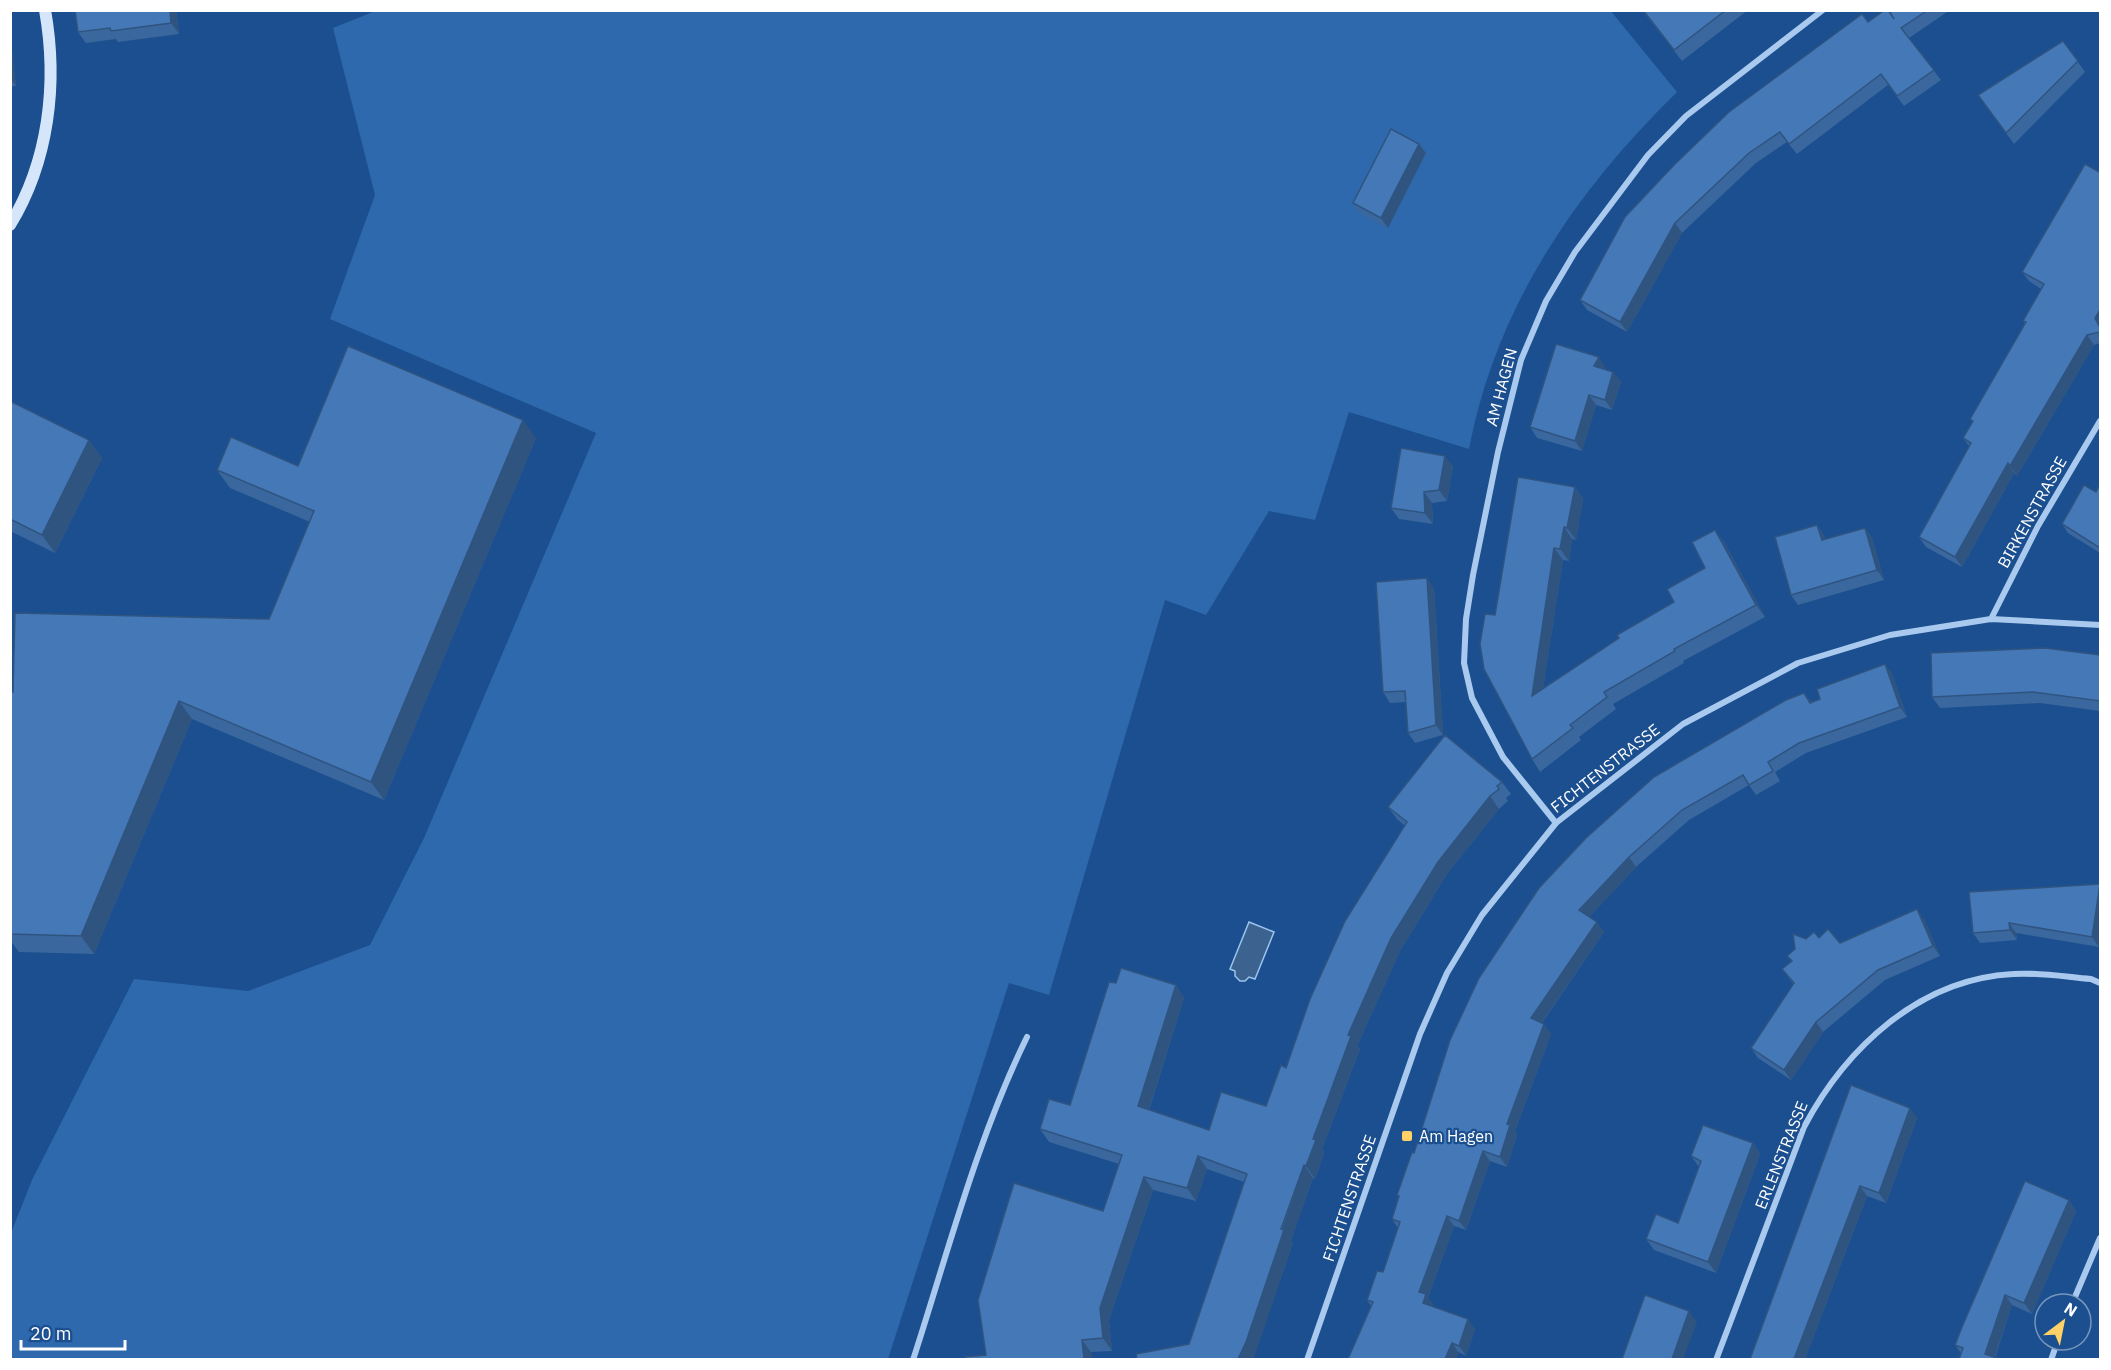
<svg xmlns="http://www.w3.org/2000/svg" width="2111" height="1370" viewBox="0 0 2111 1370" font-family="'IBM Plex Sans',sans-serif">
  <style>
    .green { fill: #2e69ad }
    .water { fill: #3c6290; stroke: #9cc4f0; stroke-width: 1.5 }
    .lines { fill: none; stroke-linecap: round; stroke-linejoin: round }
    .minor { stroke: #a9c9ee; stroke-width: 6 }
    .secondary { stroke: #d6e6fa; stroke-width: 12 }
    .wall { fill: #3a679d }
    .shaded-wall { fill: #305480 }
    .building { fill: #4478b7; stroke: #305480; stroke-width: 1.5 }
    .poi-dot { fill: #ffd166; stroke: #1b4f8f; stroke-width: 2 }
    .labels { text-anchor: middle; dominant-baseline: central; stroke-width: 4.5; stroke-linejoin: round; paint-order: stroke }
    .street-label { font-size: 16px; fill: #fff; stroke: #1b4f8f }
    .poi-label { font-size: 16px; fill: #fff; stroke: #1b4f8f; text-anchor: start }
  </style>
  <rect width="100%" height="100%" fill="#1b4f8f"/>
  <path class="green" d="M 378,10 L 1610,10 L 1677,92 C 1575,192 1496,307 1469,449 L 1349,412 L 1315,520 L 1269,511 L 1206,615 L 1165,600 L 1049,995 L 1009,983 L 888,1359 L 11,1360 L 11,1233 L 32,1180 L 134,979 L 248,991 L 370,945 L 424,838 L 596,433 L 330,319 L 375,195 L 333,28 Z"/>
  <path class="water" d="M 1249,922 L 1274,932 L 1255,979 L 1249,977 L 1245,981 L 1240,981 L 1235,976 L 1235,971 L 1230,969 Z"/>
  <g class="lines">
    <g class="minor">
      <path d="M 1991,619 L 2038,526 L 2100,421"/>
      <path d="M 1556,823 L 1503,757 L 1472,698 L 1464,663 L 1466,619 L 1473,575 L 1498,452 L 1521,360 L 1546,301 L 1575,252 L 1648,155 L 1686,116 L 1823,10"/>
      <path d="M 2072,1304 L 2100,1238"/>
      <path d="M 913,1360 C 948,1252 977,1139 1027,1037"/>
      <path d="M 1307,1360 L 1420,1034 L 1447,973 L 1482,915 L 1556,823 L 1683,724 L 1798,663 L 1890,635 L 1991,619 L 2100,625"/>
      <path d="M 1716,1360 L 1804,1127 C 1846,1048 1919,979 2013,974 C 2039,972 2066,977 2091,979 L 2100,983"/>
      <path d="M 2051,1360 L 2058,1340"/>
    </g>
    <path class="secondary" d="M 10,225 C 49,161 58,83 45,10"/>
  </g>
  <g class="wall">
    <path d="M 75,10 L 176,10 L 179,34 L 118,42 L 116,39 L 86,43 L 78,32 Z"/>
    <path d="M 1642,10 L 1748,10 L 1682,61 Z"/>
    <path d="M 1889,10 L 1950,10 L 1909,38 L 1941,80 L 1904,106 L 1888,85 L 1797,154 L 1787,142 L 1756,163 L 1682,233 L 1627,332 L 1587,310 L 1580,300 L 1868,22 L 1894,19 Z"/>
    <path d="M 10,33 L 16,86 L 10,86 Z"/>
    <path d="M 2063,41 L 2085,72 L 2014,144 L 1978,95 Z"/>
    <path d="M 1419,144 L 1426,153 L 1388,228 L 1359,213 L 1353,203 Z"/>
    <path d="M 2100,170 L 2100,343 L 2094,345 L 2017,476 L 2014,473 L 1962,567 L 1926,547 L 1919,537 L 1969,446 L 1963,438 L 1972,422 L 1970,419 L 2025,324 L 2023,321 L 2041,289 L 2029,281 L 2022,272 Z"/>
    <path d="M 1606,368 L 1605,369 L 1613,372 L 1621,382 L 1612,410 L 1596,405 L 1582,451 L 1537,438 L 1530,427 Z"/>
    <path d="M 10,401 L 102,458 L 55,553 L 10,531 Z"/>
    <path d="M 536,438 L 384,800 L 192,719 L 94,954 L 19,952 L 10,940 L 10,692 L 269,619 L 310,522 L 230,488 L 217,470 L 298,466 Z"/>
    <path d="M 1453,466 L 1447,501 L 1432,503 L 1433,524 L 1399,519 L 1391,508 Z"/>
    <path d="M 2100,484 L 2100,553 L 2068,533 L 2062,524 L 2096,492 Z"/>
    <path d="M 1575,487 L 1583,499 L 1576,540 L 1572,539 L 1569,561 L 1563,560 L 1543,688 L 1674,602 L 1705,568 L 1715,530 L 1724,542 L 1765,617 L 1683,661 L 1684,663 L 1613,704 L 1616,709 L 1579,737 L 1581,740 L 1540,772 L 1532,759 L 1495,615 Z"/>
    <path d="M 1817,525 L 1824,535 L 1825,539 L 1865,528 L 1872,538 L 1884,580 L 1798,605 L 1791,595 Z"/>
    <path d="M 1434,588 L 1443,735 L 1415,743 L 1408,733 L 1406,702 L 1390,703 L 1383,692 Z"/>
    <path d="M 2100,655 L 2100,711 L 2040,703 L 1940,708 L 1932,697 Z"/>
    <path d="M 1885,664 L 1892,674 L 1907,717 L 1806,753 L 1775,772 L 1780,781 L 1756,795 L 1749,785 L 1689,820 L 1636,867 L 1589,917 L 1604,932 L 1542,1023 L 1544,1024 L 1551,1034 L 1515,1131 L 1517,1135 L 1507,1167 L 1490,1161 L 1466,1230 L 1454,1226 L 1428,1298 L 1433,1304 L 1432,1306 L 1475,1329 L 1466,1356 L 1371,1306 L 1367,1300 L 1383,1272 L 1398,1228 L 1392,1219 L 1399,1198 L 1397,1195 L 1414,1153 L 1479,978 L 1804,693 L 1811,702 L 1820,699 Z"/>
    <path d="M 1502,782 L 1511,794 L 1506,798 L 1508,801 L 1499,809 L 1447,874 L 1400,951 L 1357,1046 L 1360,1049 L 1322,1149 L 1324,1153 L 1315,1179 L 1313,1178 L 1291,1240 L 1293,1243 L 1253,1359 L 1137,1359 L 1189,1344 L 1244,1182 L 1207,1169 L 1196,1201 L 1153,1190 L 1109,1320 L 1112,1351 L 1091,1352 L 1092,1359 L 966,1359 L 986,1355 L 1103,1211 L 1119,1164 L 1049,1142 L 1040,1129 L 1070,1105 L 1116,983 L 1176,985 L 1184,998 L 1149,1110 L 1209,1130 L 1266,1106 L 1286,1068 L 1405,826 L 1397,819 L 1388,807 Z"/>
    <path d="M 2100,884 L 2099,947 L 2016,933 L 2017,940 L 1980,943 L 1973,933 Z"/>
    <path d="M 1924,919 L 1940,956 L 1885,980 L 1823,1032 L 1791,1080 L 1758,1058 L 1751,1048 L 1793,984 L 1782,969 L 1791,961 L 1787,956 L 1806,939 L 1819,938 L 1840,943 Z"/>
    <path d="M 1851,1085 L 1917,1118 L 1886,1203 L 1867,1196 L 1805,1359 Z"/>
    <path d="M 1753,1143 L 1760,1154 L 1716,1273 L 1654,1250 L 1646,1239 L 1678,1223 L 1699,1167 L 1691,1156 Z"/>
    <path d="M 2069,1200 L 2076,1211 L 2032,1314 L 2012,1305 L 1995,1358 L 1961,1353 L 1955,1345 Z"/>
  </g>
  <g class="shaded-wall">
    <path d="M 170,10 L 176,10 L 179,34 L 171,23 Z"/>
    <path d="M 10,33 L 16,86 L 10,78 Z"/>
    <path d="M 1419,144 L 1426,153 L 1388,228 L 1381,218 Z"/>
    <path d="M 1675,223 L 1682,233 L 1627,332 L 1620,322 Z"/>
    <path d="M 2100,310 L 2100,328 L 2095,318 Z"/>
    <path d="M 2087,335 L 2094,345 L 2017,476 L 2010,466 Z"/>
    <path d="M 1599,357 L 1606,368 L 1601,376 L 1594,366 Z"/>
    <path d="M 1613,372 L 1621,382 L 1612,410 L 1605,400 Z"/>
    <path d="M 1589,395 L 1596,405 L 1582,451 L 1575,441 Z"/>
    <path d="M 523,420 L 536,438 L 384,800 L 371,782 Z"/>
    <path d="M 89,440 L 102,458 L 55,553 L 42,535 Z"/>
    <path d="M 1445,456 L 1453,466 L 1447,501 L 1439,490 Z"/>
    <path d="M 2008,463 L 2014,473 L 1962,567 L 1955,557 Z"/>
    <path d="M 1575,487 L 1583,499 L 1576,540 L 1567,528 Z"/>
    <path d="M 1424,492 L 1432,503 L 1433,524 L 1425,513 Z"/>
    <path d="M 1817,525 L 1824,535 L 1829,551 L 1822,540 Z"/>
    <path d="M 1564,527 L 1572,539 L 1569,561 L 1560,549 Z"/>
    <path d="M 1865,528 L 1872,538 L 1884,580 L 1877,570 Z"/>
    <path d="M 1715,530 L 1724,542 L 1765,617 L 1756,605 Z"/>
    <path d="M 1554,548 L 1563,560 L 1540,708 L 1532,696 Z"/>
    <path d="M 1427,578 L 1434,588 L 1443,735 L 1436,725 Z"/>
    <path d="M 1885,664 L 1892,674 L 1907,717 L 1900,707 Z"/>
    <path d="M 179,701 L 192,719 L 94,954 L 81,936 Z"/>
    <path d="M 1490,796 L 1499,809 L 1447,874 L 1400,951 L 1357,1046 L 1360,1049 L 1322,1149 L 1324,1153 L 1315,1179 L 1306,1166 L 1313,1139 L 1348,1035 L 1391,938 L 1438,862 Z"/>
    <path d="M 1629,857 L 1636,867 L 1586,920 L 1579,910 Z"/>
    <path d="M 2100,888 L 2100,939 L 2099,947 L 2092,937 Z"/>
    <path d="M 1917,909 L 1924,919 L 1940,956 L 1933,946 Z"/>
    <path d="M 1597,922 L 1604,932 L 1538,1028 L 1531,1018 Z"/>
    <path d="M 2009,923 L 2016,933 L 2017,940 L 2010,930 Z"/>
    <path d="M 1176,985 L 1184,998 L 1146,1118 L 1138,1106 Z"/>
    <path d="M 1816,1022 L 1823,1032 L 1791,1080 L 1784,1070 Z"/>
    <path d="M 1544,1024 L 1551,1034 L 1515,1131 L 1517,1135 L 1507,1167 L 1500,1157 L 1507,1124 Z"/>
    <path d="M 1910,1108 L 1917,1118 L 1886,1203 L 1879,1193 Z"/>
    <path d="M 1753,1143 L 1760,1154 L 1716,1273 L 1708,1262 Z"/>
    <path d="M 1483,1151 L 1490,1161 L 1466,1230 L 1459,1221 Z"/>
    <path d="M 1198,1156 L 1207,1169 L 1196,1201 L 1187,1188 Z"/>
    <path d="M 1304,1165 L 1313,1178 L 1291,1240 L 1293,1243 L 1255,1355 L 1253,1359 L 1238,1359 Z"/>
    <path d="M 1144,1177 L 1153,1190 L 1109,1320 L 1112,1351 L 1103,1338 L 1100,1308 Z"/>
    <path d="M 1860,1186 L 1867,1196 L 1805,1359 L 1794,1359 Z"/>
    <path d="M 2069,1200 L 2076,1211 L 2032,1314 L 2024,1303 Z"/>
    <path d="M 1447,1216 L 1454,1226 L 1428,1298 L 1433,1304 L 1430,1313 L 1423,1303 L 1419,1292 Z"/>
    <path d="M 2005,1295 L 2012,1305 L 1994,1359 L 1985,1354 Z"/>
    <path d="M 1689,1311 L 1697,1322 L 1683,1359 L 1672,1359 Z"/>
    <path d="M 1468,1319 L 1475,1329 L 1466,1356 L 1459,1346 Z"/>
    <path d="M 1082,1340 L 1091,1352 L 1092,1359 L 1084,1359 Z"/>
    <path d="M 1452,1343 L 1459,1353 L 1456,1359 L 1445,1359 Z"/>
  </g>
  <g class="building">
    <path d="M 75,10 L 170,10 L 171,23 L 111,31 L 110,28 L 78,32 Z"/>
    <path d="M 1643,10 L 1726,10 L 1674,50 Z"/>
    <path d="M 1885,10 L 1888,10 L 1894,19 L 1889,10 L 1928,10 L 1901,28 L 1934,70 L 1897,96 L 1881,74 L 1789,144 L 1780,132 L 1749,153 L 1675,223 L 1620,322 L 1580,300 L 1625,217 L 1675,164 L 1729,112 L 1862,14 L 1868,22 Z"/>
    <path d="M 2063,41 L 2078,61 L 2006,133 L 1978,95 Z"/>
    <path d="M 1391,129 L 1419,144 L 1381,218 L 1353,203 Z"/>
    <path d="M 2085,164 L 2099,172 L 2100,170 L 2100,310 L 2095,318 L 2100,328 L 2100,332 L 2087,335 L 2010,466 L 2008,463 L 1955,557 L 1919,537 L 1971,443 L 1963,438 L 1973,421 L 1970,419 L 2026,322 L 2023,321 L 2044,284 L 2022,272 Z"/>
    <path d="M 1556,344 L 1599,357 L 1594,366 L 1613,372 L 1605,400 L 1589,395 L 1575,441 L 1530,427 Z"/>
    <path d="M 348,346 L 523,420 L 371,782 L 179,701 L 81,936 L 10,934 L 10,692 L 13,692 L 15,613 L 269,619 L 314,511 L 217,470 L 231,437 L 298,466 Z"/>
    <path d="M 10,401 L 89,440 L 42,535 L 10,519 Z"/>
    <path d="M 1401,448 L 1445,456 L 1439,490 L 1424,492 L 1425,513 L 1391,508 Z"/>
    <path d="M 1518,477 L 1575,487 L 1567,528 L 1564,527 L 1560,549 L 1554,548 L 1532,696 L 1619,638 L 1617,635 L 1674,602 L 1667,589 L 1705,568 L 1692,542 L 1715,530 L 1756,605 L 1674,649 L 1675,651 L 1604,692 L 1607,697 L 1570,725 L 1573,728 L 1532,759 L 1484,669 L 1480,644 L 1485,614 L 1495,615 Z"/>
    <path d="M 2100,484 L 2100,548 L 2062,524 L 2084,485 L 2096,492 Z"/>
    <path d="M 1817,525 L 1822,540 L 1865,528 L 1877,570 L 1791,595 L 1775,537 Z"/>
    <path d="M 1427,578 L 1436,725 L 1408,733 L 1405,691 L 1383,692 L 1376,582 Z"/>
    <path d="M 2045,648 L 2100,655 L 2100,701 L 2033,692 L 1932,697 L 1931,653 Z"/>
    <path d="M 1885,664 L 1900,707 L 1799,743 L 1768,762 L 1773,771 L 1749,785 L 1743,775 L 1682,810 L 1629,857 L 1579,910 L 1597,922 L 1531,1018 L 1544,1024 L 1507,1124 L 1510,1125 L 1500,1157 L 1483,1151 L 1459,1221 L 1447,1216 L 1419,1292 L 1426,1294 L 1423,1303 L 1468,1319 L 1459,1346 L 1452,1343 L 1445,1359 L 1348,1359 L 1373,1302 L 1367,1300 L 1377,1271 L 1383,1272 L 1400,1222 L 1392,1219 L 1399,1196 L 1397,1195 L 1412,1152 L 1414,1153 L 1450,1040 L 1479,978 L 1539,888 L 1586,838 L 1654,777 L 1786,700 L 1804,693 L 1810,703 L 1820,699 L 1817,689 Z"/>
    <path d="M 1445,735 L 1502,782 L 1497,786 L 1499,789 L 1490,796 L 1438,862 L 1391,938 L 1348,1035 L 1351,1036 L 1313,1139 L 1316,1140 L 1306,1166 L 1304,1165 L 1281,1229 L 1284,1230 L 1246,1342 L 1238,1359 L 1137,1359 L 1136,1354 L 1189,1344 L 1247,1174 L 1198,1156 L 1187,1188 L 1144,1177 L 1100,1308 L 1103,1338 L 1082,1340 L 1084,1359 L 966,1359 L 965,1357 L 986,1355 L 978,1300 L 1014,1183 L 1103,1211 L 1122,1155 L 1040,1129 L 1049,1099 L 1070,1105 L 1109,982 L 1116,983 L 1121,968 L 1176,985 L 1138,1106 L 1209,1130 L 1221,1092 L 1266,1106 L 1281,1065 L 1286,1068 L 1310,999 L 1345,921 L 1407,822 L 1388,807 Z"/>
    <path d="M 2100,884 L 2092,937 L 2009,923 L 2010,930 L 1973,933 L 1969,892 Z"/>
    <path d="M 1917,909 L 1933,946 L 1878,970 L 1816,1022 L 1784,1070 L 1751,1048 L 1794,983 L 1782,969 L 1792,961 L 1787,956 L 1795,949 L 1793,934 L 1806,939 L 1814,932 L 1819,938 L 1828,929 L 1840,943 Z"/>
    <path d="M 1851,1085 L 1910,1108 L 1879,1193 L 1860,1186 L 1794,1359 L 1750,1359 Z"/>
    <path d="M 1703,1125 L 1753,1143 L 1708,1262 L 1646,1239 L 1656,1214 L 1678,1223 L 1701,1161 L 1691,1156 Z"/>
    <path d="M 2025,1181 L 2069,1200 L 2024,1303 L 2005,1295 L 1985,1354 L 2000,1359 L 1959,1359 L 1963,1348 L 1955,1345 L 1962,1327 Z"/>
    <path d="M 1645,1295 L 1689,1311 L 1672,1359 L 1622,1359 Z"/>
  </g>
  <rect class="poi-dot" x="1401" y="1130" width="12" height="12" rx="3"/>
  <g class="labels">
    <g class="street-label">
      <text transform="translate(1501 387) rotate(-75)">AM HAGEN</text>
      <text transform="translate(2032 512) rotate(-61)">BIRKENSTRASSE</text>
      <text transform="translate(1605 768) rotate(-38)">FICHTENSTRASSE</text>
      <text transform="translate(1781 1155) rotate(-68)">ERLENSTRASSE</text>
      <text transform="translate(1349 1198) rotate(-71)">FICHTENSTRASSE</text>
    </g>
    <g class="poi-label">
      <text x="1419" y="1136">Am Hagen</text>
    </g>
  </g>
  <rect width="2111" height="1370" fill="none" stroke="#ffffff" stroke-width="24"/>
  <g transform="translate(2063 1322) rotate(32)"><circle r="28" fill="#1b4f8f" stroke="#7695bc" stroke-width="1.5"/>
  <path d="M0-4.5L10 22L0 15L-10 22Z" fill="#ffd166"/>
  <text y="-9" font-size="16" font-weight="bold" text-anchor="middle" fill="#ffffff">N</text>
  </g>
  <path d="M21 1340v9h104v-9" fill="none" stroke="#ffffff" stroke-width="3"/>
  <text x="30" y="1340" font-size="18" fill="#ffffff" stroke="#1b4f8f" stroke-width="4.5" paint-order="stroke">20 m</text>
</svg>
